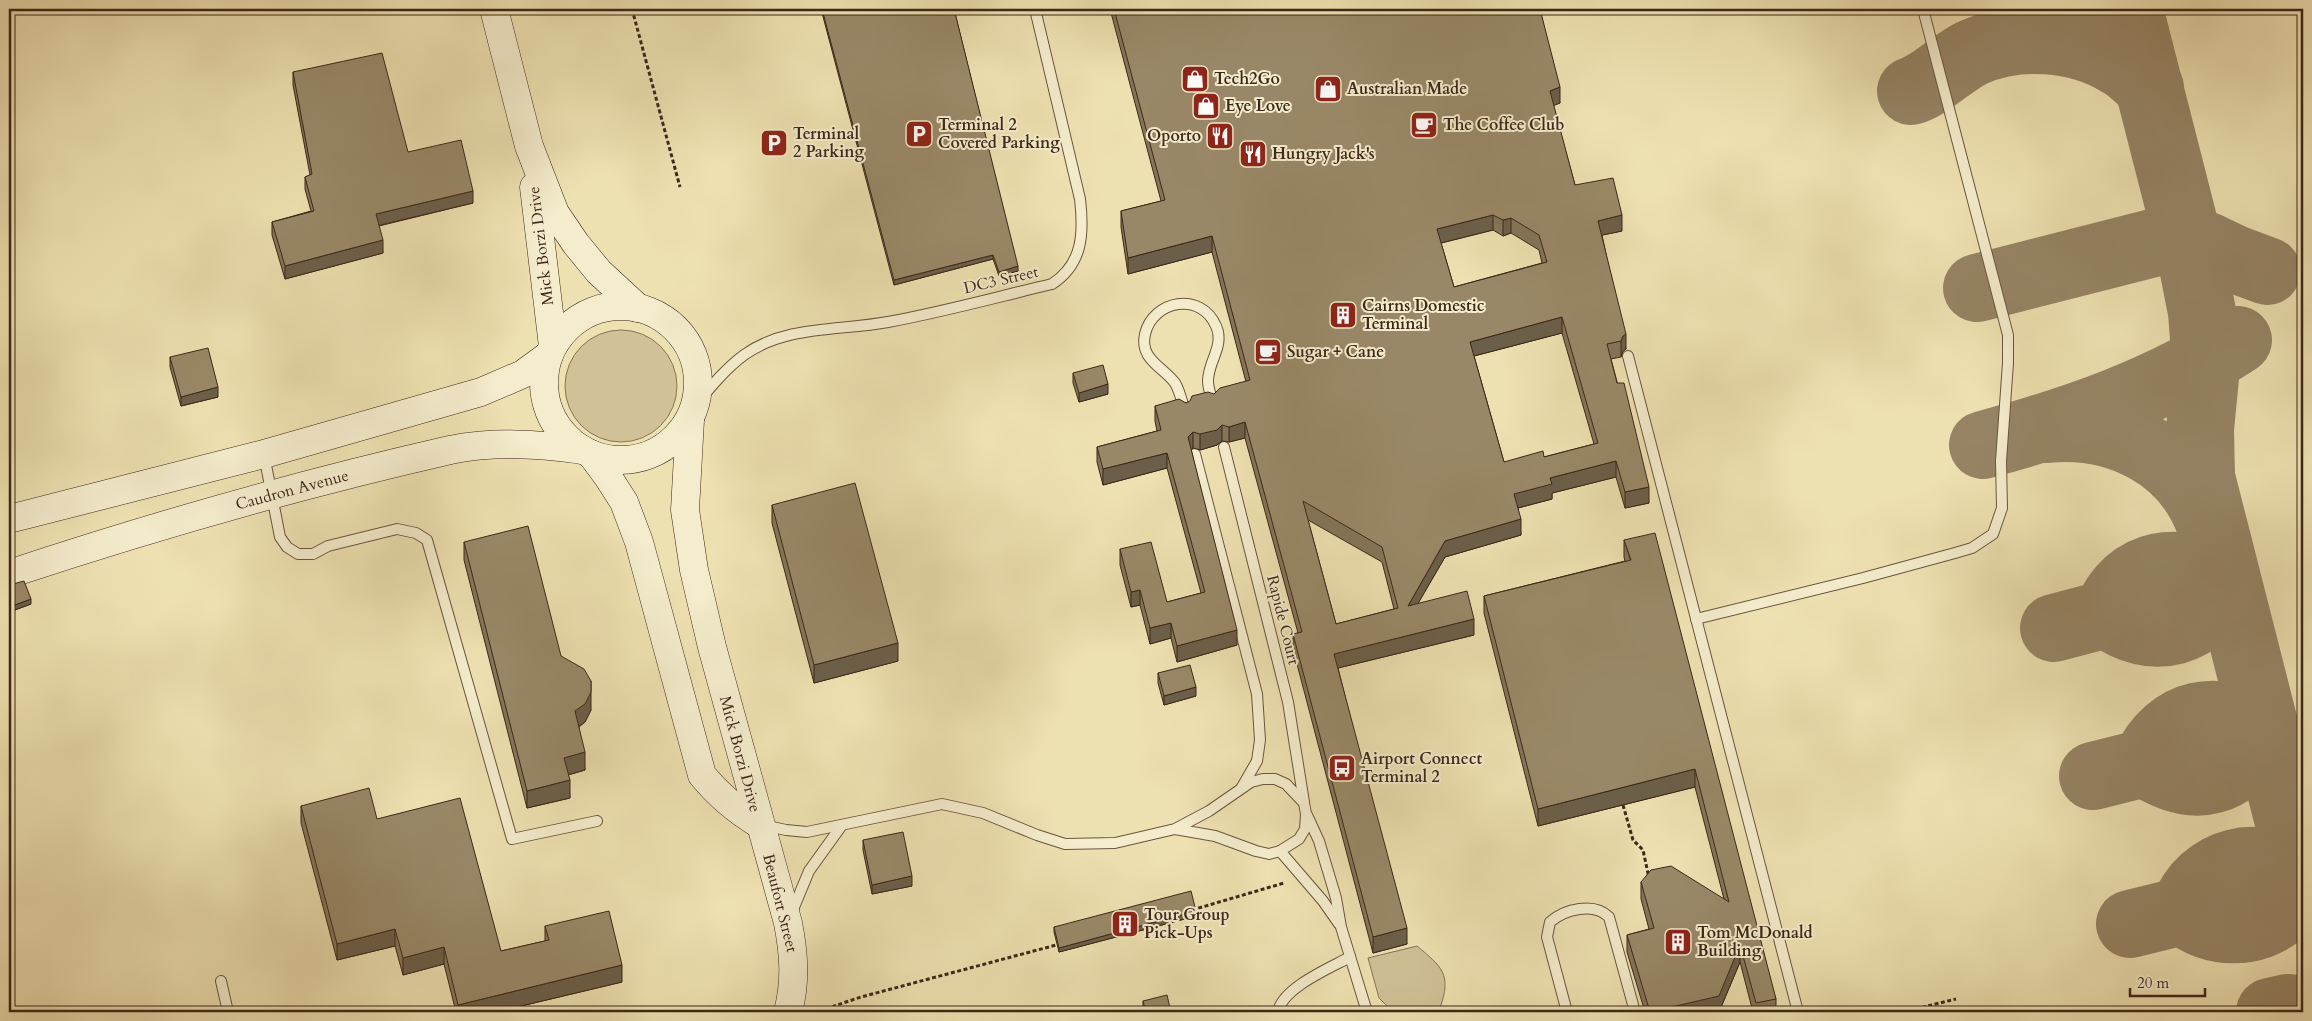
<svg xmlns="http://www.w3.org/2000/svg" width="2312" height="1021" viewBox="0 0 2312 1021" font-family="Cardo,serif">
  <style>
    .green { fill: #d0c197; stroke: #867458 }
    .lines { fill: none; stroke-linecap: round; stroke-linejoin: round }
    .taxiway { stroke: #968465; stroke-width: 68 }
    .lane-casing { stroke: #69563f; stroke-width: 12 }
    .secondary-casing { stroke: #3d2719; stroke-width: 29 }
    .path { stroke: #3d2719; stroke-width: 3; stroke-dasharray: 4 2.5; stroke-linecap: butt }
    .lane { stroke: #f4eccc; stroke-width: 10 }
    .secondary { stroke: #f4eccc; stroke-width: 28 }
    .wall { fill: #847559; stroke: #3d2719; fill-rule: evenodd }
    .shaded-wall { fill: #6b5f49; stroke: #3d2719 }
    .building { fill: #998868; stroke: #3d2719; fill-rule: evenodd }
    .labels { text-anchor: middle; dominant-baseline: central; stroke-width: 4; stroke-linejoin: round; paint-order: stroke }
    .poi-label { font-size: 16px; font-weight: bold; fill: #3d2719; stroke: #f4eccc; text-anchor: start }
    .street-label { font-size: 16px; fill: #3d2719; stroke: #f4eccc }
  </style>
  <rect width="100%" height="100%" fill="#eee1b1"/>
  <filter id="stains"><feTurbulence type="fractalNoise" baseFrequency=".004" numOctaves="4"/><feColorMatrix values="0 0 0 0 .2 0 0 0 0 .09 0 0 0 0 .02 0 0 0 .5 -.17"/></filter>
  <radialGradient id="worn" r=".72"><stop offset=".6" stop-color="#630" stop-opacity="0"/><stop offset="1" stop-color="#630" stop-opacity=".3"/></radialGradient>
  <g class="green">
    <circle cx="621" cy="386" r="56"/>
    <path d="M 1417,946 C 1442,967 1452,974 1440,1008 L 1433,1012 L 1393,1012 L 1379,998 L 1368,958 Z"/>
  </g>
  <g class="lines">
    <g class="taxiway">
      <path d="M 2129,9 L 2187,236 L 2202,312 L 2206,367 L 2200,429 L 2201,477 L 2303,877"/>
      <path d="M 1911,91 C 1931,85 1950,64 1972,53 C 2017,32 2078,37 2120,63 C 2131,69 2140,79 2150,88"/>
      <path d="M 1977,288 L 2161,241 L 2178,241 L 2207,246 L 2232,258 L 2267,271"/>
      <path d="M 2047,429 C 2117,422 2186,456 2210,524"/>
      <path d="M 1983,445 C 2072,421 2160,391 2238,340"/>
      <path d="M 2054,628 L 2107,614 C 2152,649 2204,633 2227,583 C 2182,554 2128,560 2107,614"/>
      <path d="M 2093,776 L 2145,763 C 2197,797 2236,783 2266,732 C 2219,702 2170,710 2145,763"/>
      <path d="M 2183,911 C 2203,859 2260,846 2303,879"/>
      <path d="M 2130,924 L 2183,911 C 2211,935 2256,936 2284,910 C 2292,903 2298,891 2303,881"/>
      <path d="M 2270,1012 L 2288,1008 L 2303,1010"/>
    </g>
    <g class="lane-casing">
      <g id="lane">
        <path d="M 1628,356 L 1798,1012"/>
        <path d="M 694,407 C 709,389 725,369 744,355 C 786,325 840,331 888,322 C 943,312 997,297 1052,284 C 1083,264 1084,233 1080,199 L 1035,9"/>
        <path d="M 1185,412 C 1182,402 1180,391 1175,383 C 1163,367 1139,359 1145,334 C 1153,300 1201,291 1216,326 C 1225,346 1208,361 1208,381 C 1208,388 1211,396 1213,403"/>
        <path d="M 1224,447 L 1288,702 L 1304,802"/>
        <path d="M 1195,454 L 1257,694 L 1260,740 L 1257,761 L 1242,787"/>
        <path d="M 264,455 L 280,537 L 287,547 L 298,554 L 313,554 L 328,546 L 397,529 L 416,533 L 427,540 L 512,839 L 597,821"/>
        <path d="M 1696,619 L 1863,578 L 1955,553 L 1972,548 L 1993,534 L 2002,508 L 2001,461 L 2008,363 L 2008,335 L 1923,9"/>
        <path d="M 1307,815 L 1319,841 L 1336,898 L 1341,927 L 1367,1012"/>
        <path d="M 763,825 L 786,830 L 807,832 L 942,804 L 983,813 L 1037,835 L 1065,844 L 1115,843 L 1175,829 L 1209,811 L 1251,782 L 1263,779 L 1275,779 L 1286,784 L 1304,803 L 1306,814 L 1305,829 L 1299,839 L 1280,851 L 1269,854 L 1256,851 L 1215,836 L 1175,829"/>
        <path d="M 1280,851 L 1323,901 L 1339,924"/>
        <path d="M 792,912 L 809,871 L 842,825"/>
        <path d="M 221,981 L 228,1012"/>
        <path d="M 1278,1012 C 1282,988 1330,968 1350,957"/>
        <path d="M 1567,1012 L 1547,937 L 1550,922 C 1565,909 1594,902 1609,917 L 1635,1012"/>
      </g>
    </g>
    <g class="secondary-casing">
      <g id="secondary">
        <path d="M 494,9 L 529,146 L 555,213 L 576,244 L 599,272 L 638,308"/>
        <path d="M 534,187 L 553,346"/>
        <circle cx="621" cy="383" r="77"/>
        <path d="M 690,420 L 685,510 L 694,570 L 712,647 L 788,923 C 794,954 796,981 788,1012"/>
        <path d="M 591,454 L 608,477 L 624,502 L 639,542 L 702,775 C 719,796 736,810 759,824"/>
        <path d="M 9,519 L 264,454 L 481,392 L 523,374 L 549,355"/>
        <path d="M 9,574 C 154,526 301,484 450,450 C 494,441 538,444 583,450"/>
      </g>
    </g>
    <g class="path">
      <path d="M 632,9 L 680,187"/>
      <path d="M 1623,805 L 1633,840 L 1643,850 L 1649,878"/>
      <path d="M 1192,910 L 1284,883"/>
      <path d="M 828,1012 L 834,1006 L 861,997 L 1060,944"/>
      <path d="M 1903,1012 L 1956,999"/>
    </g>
    <use href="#lane" class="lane"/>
    <use href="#secondary" class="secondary"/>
  </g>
  <g class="wall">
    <path d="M 821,9 L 954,9 L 1018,271 L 999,276 L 993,259 L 894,285 Z"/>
    <path d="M 1110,9 L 1540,9 L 1560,103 L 1553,105 L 1575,185 L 1622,231 L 1602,235 L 1626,349 L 1623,351 L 1621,357 L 1611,359 L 1649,503 L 1625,508 L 1616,477 L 1552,493 L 1552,499 L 1518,508 L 1521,535 L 1445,557 L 1418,603 L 1474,635 L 1338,668 L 1407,944 L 1373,953 L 1293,649 L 1293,634 L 1298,633 L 1245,438 L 1229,442 L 1222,441 L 1217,445 L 1200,450 L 1193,448 L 1191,449 L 1237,645 L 1177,662 L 1171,638 L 1150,644 L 1140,605 L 1131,607 L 1120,565 L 1120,549 L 1167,602 L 1201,593 L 1167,468 L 1103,485 L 1097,462 L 1097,447 L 1157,431 L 1155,421 L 1155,406 L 1186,403 L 1214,394 L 1246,382 L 1212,252 L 1128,274 L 1121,227 L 1121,211 L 1161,201 ZM 1493,230 L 1503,236 L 1511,233 L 1539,250 L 1542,263 L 1454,287 L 1441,243 ZM 1562,333 L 1594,444 L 1544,457 L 1504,462 L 1474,356 ZM 1308,520 L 1382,562 L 1394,609 L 1336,624 Z"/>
    <path d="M 293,72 L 408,152 L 473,203 L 379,226 L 383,253 L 285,279 L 272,235 L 272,222 L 311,211 L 305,189 L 305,177 L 310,175 L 293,85 Z"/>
    <path d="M 170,357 L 218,397 L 181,406 L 170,367 Z"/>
    <path d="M 1073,373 L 1108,394 L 1079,402 L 1073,383 Z"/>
    <path d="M 772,505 L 898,661 L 814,683 L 772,523 Z"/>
    <path d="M 1624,540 L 1776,999 L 1776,1012 L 1753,1012 L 1740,962 L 1719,1012 L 1645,1012 L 1627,952 L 1627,935 L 1649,929 L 1641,899 L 1641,882 L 1724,899 L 1695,787 L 1538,826 L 1484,613 L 1484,596 L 1625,561 L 1624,557 Z"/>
    <path d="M 464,542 L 561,656 L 591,710 L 585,722 L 579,727 L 585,770 L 568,775 L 570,798 L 527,808 L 464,560 Z"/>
    <path d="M 9,584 L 31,604 L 12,611 L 9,603 Z"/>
    <path d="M 1158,673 L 1196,696 L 1164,705 L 1158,683 Z"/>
    <path d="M 301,806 L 377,819 L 501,951 L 545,941 L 545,926 L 622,982 L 496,1012 L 456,1012 L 444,964 L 403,975 L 395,946 L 337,960 L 301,823 Z"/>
    <path d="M 863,840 L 912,886 L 872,894 L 863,850 Z"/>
    <path d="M 1196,916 L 1059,952 L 1054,932 L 1054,927 Z"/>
    <path d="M 1143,1001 L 1171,1012 L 1143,1012 Z"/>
  </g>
  <g class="shaded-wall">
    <path d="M 1560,87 L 1560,103 L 1550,107 L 1550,91 Z"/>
    <path d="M 473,191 L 473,203 L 376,226 L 376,214 Z"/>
    <path d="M 1493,215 L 1493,230 L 1437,244 L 1437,229 Z"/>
    <path d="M 1622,215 L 1622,231 L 1598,236 L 1598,221 Z"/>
    <path d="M 1511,218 L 1511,233 L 1503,236 L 1503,220 Z"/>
    <path d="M 1212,236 L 1212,252 L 1128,274 L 1128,258 Z"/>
    <path d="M 383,240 L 383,253 L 285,279 L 285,266 Z"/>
    <path d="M 993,255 L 993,259 L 894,285 L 894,280 Z"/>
    <path d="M 1018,266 L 1018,271 L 999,276 L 999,272 Z"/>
    <path d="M 1562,317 L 1562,333 L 1470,357 L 1470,342 Z"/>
    <path d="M 1626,334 L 1626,349 L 1623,351 L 1621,357 L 1621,341 L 1623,336 Z"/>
    <path d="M 1108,384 L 1108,394 L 1079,402 L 1079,393 Z"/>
    <path d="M 218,387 L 218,397 L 181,406 L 181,397 Z"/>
    <path d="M 1245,422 L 1245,438 L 1229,442 L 1229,427 Z"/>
    <path d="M 1222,425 L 1222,441 L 1217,445 L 1200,450 L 1200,434 Z"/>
    <path d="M 1193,432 L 1193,448 L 1188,453 L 1188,437 Z"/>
    <path d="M 1167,453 L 1167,468 L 1103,485 L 1103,469 Z"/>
    <path d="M 1616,461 L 1616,477 L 1552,493 L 1552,499 L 1514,509 L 1514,494 L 1550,478 Z"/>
    <path d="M 1649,487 L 1649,503 L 1625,508 L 1625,492 Z"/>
    <path d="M 1521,519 L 1521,535 L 1445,557 L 1408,621 L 1408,606 L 1445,541 Z"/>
    <path d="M 1140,590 L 1140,605 L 1131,607 L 1131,592 Z"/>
    <path d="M 31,599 L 31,604 L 12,611 L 12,606 Z"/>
    <path d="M 1474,619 L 1474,635 L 1334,669 L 1334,654 Z"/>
    <path d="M 1171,623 L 1171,638 L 1150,644 L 1150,628 Z"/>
    <path d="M 1237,630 L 1237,645 L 1177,662 L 1177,646 Z"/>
    <path d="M 898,643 L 898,661 L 814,683 L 814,665 Z"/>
    <path d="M 591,681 L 591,710 L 585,722 L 575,729 L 575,711 Z"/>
    <path d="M 1196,687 L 1196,696 L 1164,705 L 1164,696 Z"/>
    <path d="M 585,752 L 585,770 L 564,776 L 564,758 Z"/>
    <path d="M 1695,769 L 1695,787 L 1538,826 L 1538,809 Z"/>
    <path d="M 570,780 L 570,798 L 527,808 L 527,791 Z"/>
    <path d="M 912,876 L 912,886 L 872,894 L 872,885 Z"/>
    <path d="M 1196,911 L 1196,916 L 1059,952 L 1059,948 Z"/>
    <path d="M 1407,928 L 1407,944 L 1373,953 L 1373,937 Z"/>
    <path d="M 395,929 L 395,946 L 337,960 L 337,944 Z"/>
    <path d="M 1740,945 L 1740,962 L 1719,1012 L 1652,1012 Z"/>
    <path d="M 444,947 L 444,964 L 403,975 L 403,958 Z"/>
    <path d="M 622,965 L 622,982 L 496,1012 L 458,1012 L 458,1005 Z"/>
  </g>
  <g class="building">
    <path d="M 822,9 L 954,9 L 1018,266 L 999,272 L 993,255 L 894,280 Z"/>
    <path d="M 1114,9 L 1540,9 L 1560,87 L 1550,91 L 1575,185 L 1613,178 L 1622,215 L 1598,221 L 1626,334 L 1623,336 L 1621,341 L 1607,344 L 1617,383 L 1624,383 L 1649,487 L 1625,492 L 1616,461 L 1550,478 L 1552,484 L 1514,494 L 1521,519 L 1445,541 L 1408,606 L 1467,591 L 1474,619 L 1334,654 L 1407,928 L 1373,937 L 1293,634 L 1302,632 L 1245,422 L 1229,427 L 1222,425 L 1217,430 L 1200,434 L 1193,432 L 1188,437 L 1237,630 L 1177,646 L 1171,623 L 1150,628 L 1140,590 L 1131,592 L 1120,549 L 1151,542 L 1167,602 L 1205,592 L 1167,453 L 1103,469 L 1097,447 L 1161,430 L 1155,406 L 1179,399 L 1186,403 L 1190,401 L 1192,396 L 1208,392 L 1214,394 L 1220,388 L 1250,380 L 1212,236 L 1128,258 L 1121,211 L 1165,200 ZM 1493,215 L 1503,220 L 1511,218 L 1539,235 L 1547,262 L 1454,287 L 1437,229 ZM 1562,317 L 1598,443 L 1544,457 L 1543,451 L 1504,462 L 1470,342 ZM 1303,501 L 1382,547 L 1398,608 L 1336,624 Z"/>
    <path d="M 382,53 L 408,152 L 461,140 L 473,191 L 376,214 L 383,240 L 285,266 L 272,222 L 314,211 L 305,177 L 312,174 L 293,72 Z"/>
    <path d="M 208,348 L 218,387 L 181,397 L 170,357 Z"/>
    <path d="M 1103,365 L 1108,384 L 1079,393 L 1073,373 Z"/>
    <path d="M 855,483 L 898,643 L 814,665 L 772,505 Z"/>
    <path d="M 528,526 L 561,656 L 584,669 L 591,681 L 591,692 L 585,704 L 575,711 L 585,752 L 564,758 L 570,780 L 527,791 L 464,542 Z"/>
    <path d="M 1655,533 L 1776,999 L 1756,1003 L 1740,945 L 1719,996 L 1650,1012 L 1627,935 L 1654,928 L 1641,882 L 1651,870 L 1671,866 L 1729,902 L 1695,769 L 1538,809 L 1484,596 L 1631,560 L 1624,540 Z"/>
    <path d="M 24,581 L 31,599 L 12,606 L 9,598 L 9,584 L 13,584 Z"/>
    <path d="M 1190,665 L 1196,687 L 1164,696 L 1158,673 Z"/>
    <path d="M 369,788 L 377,819 L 460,798 L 501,951 L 549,940 L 545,926 L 609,911 L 622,965 L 458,1005 L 444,947 L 403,958 L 395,929 L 337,944 L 301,806 Z"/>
    <path d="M 903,832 L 912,876 L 872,885 L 863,840 Z"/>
    <path d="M 1191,891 L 1196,911 L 1059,948 L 1054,927 Z"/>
    <path d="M 1167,995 L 1171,1012 L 1146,1012 L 1143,1001 Z"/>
  </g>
  <defs>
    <g id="shop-square" transform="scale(1.4375)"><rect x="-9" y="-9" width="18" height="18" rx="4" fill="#8f2418" stroke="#f4eccc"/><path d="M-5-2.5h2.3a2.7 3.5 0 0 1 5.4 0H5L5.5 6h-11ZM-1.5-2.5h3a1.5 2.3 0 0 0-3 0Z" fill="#fff"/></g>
    <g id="cafe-square" transform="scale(1.4375)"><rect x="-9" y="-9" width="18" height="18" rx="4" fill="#8f2418" stroke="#f4eccc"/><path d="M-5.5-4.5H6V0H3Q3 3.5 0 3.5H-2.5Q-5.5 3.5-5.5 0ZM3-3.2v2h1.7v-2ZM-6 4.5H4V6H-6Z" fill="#fff"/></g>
    <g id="parking-square" transform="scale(1.4375)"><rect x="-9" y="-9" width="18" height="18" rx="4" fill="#8f2418" stroke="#f4eccc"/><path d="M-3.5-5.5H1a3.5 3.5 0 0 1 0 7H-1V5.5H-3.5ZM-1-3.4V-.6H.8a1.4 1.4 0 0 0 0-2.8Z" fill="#fff"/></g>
    <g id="restaurant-square" transform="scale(1.4375)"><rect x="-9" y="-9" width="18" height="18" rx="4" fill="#8f2418" stroke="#f4eccc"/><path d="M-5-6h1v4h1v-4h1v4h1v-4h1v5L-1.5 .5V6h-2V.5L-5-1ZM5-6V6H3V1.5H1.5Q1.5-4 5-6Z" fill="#fff"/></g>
    <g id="building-square" transform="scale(1.4375)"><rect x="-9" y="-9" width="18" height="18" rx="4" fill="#8f2418" stroke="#f4eccc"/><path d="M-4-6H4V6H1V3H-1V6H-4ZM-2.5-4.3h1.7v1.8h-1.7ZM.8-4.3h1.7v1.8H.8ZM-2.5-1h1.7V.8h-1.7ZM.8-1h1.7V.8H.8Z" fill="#fff"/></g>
    <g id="bus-square" transform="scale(1.4375)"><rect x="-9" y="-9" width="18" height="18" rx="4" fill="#8f2418" stroke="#f4eccc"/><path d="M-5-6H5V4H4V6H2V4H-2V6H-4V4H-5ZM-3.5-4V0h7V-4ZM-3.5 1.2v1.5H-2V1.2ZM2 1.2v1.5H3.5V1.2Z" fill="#fff"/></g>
  </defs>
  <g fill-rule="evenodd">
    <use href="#shop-square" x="1195" y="79"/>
    <use href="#shop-square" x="1328" y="89"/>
    <use href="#shop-square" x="1206" y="106"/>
    <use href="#cafe-square" x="1424" y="125"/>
    <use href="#parking-square" x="919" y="134"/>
    <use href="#restaurant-square" x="1220" y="136"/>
    <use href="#parking-square" x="774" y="143"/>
    <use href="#restaurant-square" x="1253" y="154"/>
    <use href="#building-square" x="1343" y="315"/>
    <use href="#cafe-square" x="1268" y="352"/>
    <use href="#bus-square" x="1342" y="768"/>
    <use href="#building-square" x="1125" y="924"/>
    <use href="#building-square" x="1678" y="942"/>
  </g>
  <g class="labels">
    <g class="poi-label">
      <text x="1214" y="79">Tech2Go</text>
      <text x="1347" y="89">Australian Made</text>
      <text x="1225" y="106">Eye Love</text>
      <text x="938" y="125">Terminal 2<tspan x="938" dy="18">Covered Parking</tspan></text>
      <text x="1443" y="125">The Coffee Club</text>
      <text x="793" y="134">Terminal<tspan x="793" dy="18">2 Parking</tspan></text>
      <text x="1201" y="136" text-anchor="end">Oporto</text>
      <text x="1272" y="154">Hungry Jack's</text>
      <text x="1362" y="306">Cairns Domestic<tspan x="1362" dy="18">Terminal</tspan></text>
      <text x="1287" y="352">Sugar + Cane</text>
      <text x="1361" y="759">Airport Connect<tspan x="1361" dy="18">Terminal 2</tspan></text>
      <text x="1144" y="915">Tour Group<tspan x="1144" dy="18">Pick-Ups</tspan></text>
      <text x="1697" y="933">Tom McDonald<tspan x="1697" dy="18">Building</tspan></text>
    </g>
    <g class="street-label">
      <text transform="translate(541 246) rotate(-97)">Mick Borzi Drive</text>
      <text transform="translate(1001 280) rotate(-13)">DC3 Street</text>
      <text transform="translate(292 490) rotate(-15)">Caudron Avenue</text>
      <text transform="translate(1283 620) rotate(76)">Rapide Court</text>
      <text transform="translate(740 754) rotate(75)">Mick Borzi Drive</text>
      <text transform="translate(780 903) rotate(76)">Beaufort Street</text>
    </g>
  </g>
  <rect width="2312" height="1021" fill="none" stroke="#eee1b1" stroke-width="30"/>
  <rect x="10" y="10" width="2292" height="1001" fill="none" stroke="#3d2719" stroke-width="2.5"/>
  <rect x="15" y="15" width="2282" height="991" fill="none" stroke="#3d2719"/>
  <path d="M2130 988v8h75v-8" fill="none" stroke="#3d2719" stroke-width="2.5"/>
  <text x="2137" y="988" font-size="15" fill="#3d2719" stroke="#f4eccc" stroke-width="4" paint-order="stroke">20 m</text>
  <rect width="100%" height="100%" filter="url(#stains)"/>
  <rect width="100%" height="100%" fill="url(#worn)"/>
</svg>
